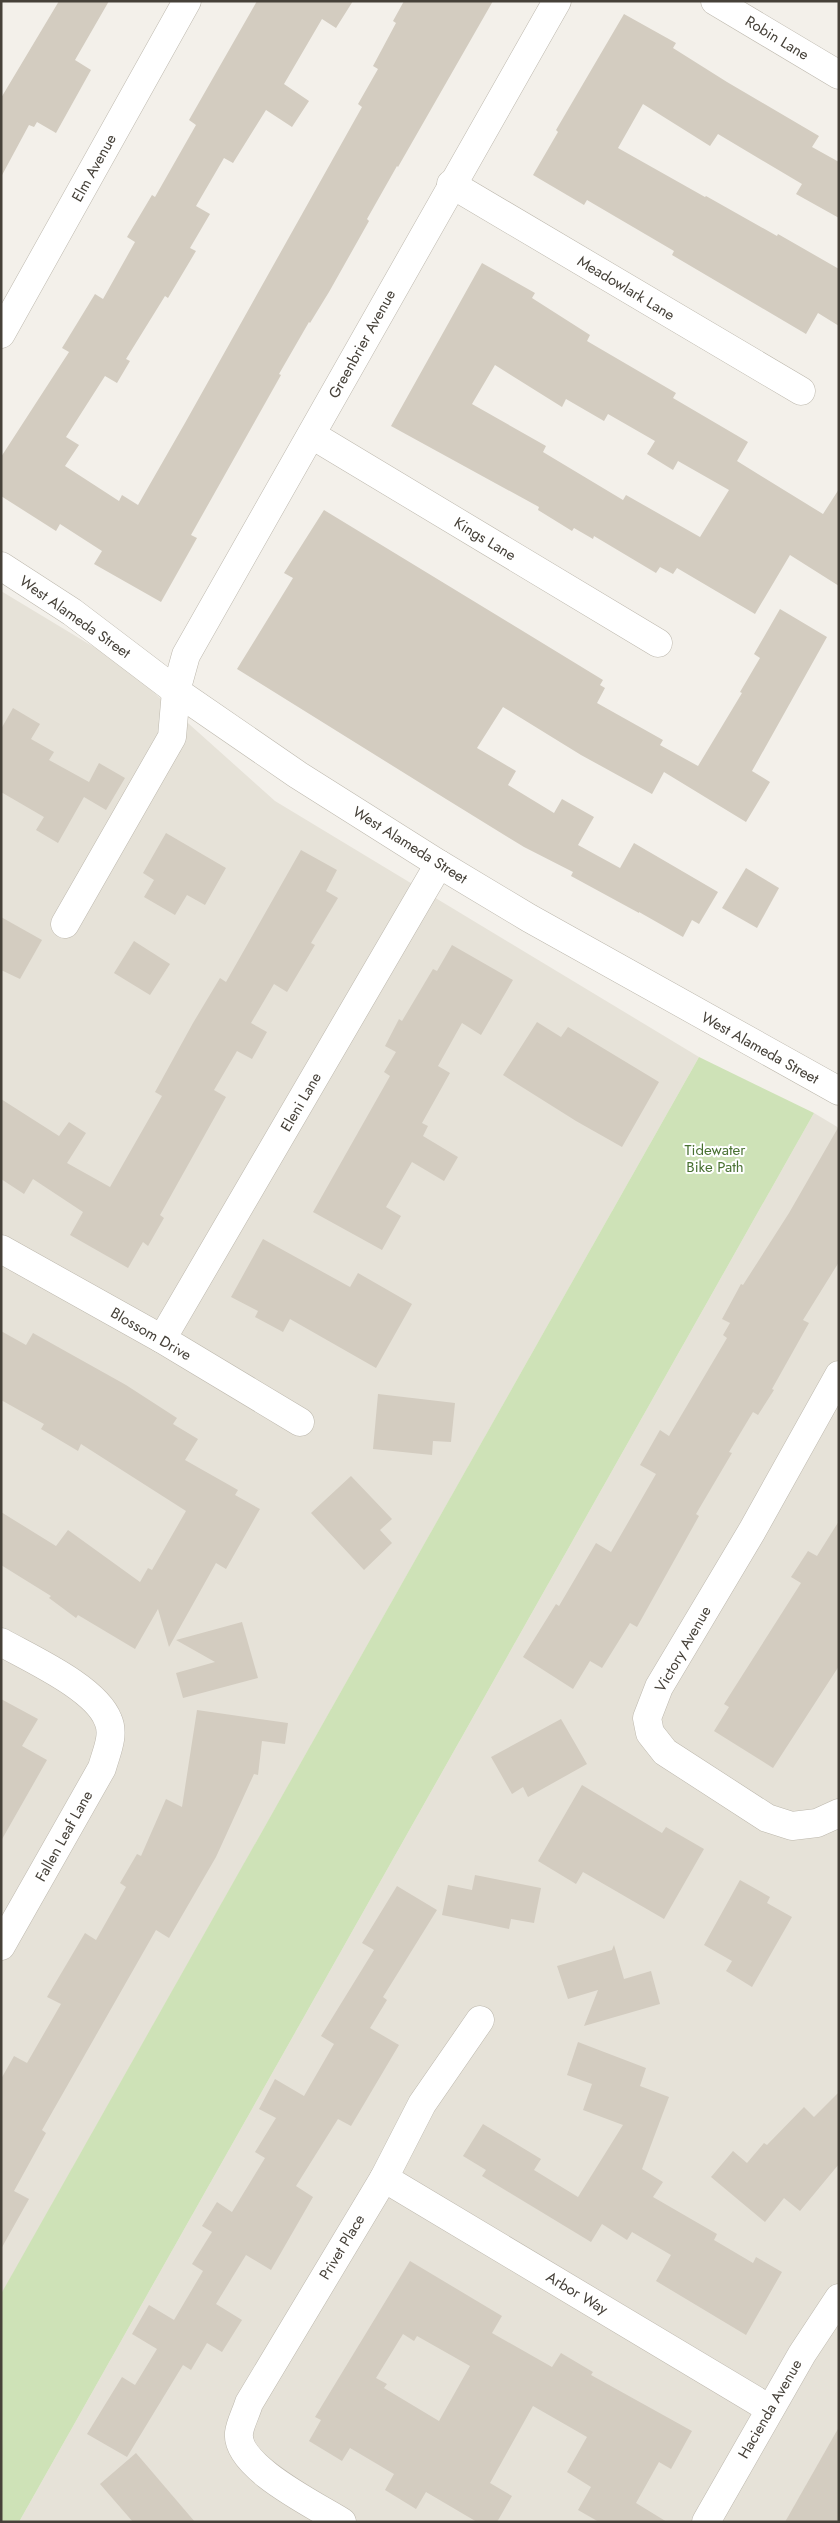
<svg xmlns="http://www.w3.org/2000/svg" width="840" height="2523" viewBox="0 0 840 2523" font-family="Jost,sans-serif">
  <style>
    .residential { fill: #e6e2d8 }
    .green { fill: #cee2b7 }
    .building { fill: #d3ccc0; fill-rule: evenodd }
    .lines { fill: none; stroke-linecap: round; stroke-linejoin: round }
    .minor-casing { stroke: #bdb8ad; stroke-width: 29 }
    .minor { stroke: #fff; stroke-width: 28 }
    .labels { text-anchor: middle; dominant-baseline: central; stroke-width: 4; stroke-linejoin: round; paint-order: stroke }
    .street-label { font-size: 15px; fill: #464139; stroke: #fff }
    .park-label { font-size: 15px; fill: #497132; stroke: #fff }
  </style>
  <rect width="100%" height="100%" fill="#f3f0ea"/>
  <g class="residential">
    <path d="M 1,591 L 122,664 L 275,801 L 699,1057 L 1,2295 Z"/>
    <path d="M 814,1113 L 839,1128 L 839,2522 L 19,2522 Z"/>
  </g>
  <path class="green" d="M 699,1057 L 814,1113 L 19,2522 L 1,2522 L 1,2294 Z"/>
  <g class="building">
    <path d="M 59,1 L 109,1 L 75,60 L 91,70 L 56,133 L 37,122 L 34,127 L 29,125 L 1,177 L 1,98 Z"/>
    <path d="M 257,1 L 353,1 L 336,28 L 322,19 L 284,84 L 309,101 L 292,127 L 266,110 L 233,163 L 224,158 L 196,206 L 210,214 L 190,248 L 196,251 L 168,298 L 165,296 L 126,359 L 130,361 L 117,383 L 105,376 L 66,437 L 79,445 L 65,466 L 119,501 L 122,495 L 138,505 L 185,423 L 362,107 L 358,104 L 378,69 L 373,66 L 396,23 L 393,21 L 404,1 L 493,1 L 398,167 L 397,166 L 367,219 L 369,221 L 329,292 L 310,323 L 309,322 L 279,374 L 281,375 L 191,535 L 197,538 L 161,602 L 94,564 L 102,551 L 60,524 L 56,531 L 1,496 L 1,457 L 69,352 L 62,348 L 95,294 L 103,299 L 135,242 L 127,237 L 152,195 L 155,197 L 196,125 L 189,120 Z"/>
    <path d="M 624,14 L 676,43 L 673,48 L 727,82 L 819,136 L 812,147 L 839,162 L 839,218 L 796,194 L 802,184 L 718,134 L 710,146 L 643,104 L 618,148 L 705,197 L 706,196 L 777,236 L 778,234 L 839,269 L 839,326 L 818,313 L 806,334 L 672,255 L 674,251 L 587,200 L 584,205 L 533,175 L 558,132 L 556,130 Z"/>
    <path d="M 482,263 L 535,293 L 532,298 L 590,335 L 587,341 L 676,393 L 673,398 L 748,442 L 737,461 L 823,514 L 839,489 L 839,586 L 790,555 L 755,614 L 677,568 L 673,574 L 660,567 L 656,573 L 594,536 L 593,539 L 574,528 L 572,531 L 538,510 L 539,507 L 391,426 ZM 495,365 L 562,407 L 566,399 L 604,421 L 608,414 L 655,441 L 647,454 L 673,470 L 678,461 L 729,490 L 700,537 L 626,495 L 623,500 L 543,452 L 546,446 L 472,404 Z"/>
    <path d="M 324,510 L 603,680 L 600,685 L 605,688 L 597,703 L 663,740 L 660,745 L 698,766 L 742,693 L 740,692 L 760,658 L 754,654 L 780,609 L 827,637 L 752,771 L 770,782 L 746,822 L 664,772 L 652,794 L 581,755 L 503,707 L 477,748 L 516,771 L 508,785 L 554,813 L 562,799 L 594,817 L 578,845 L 620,868 L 634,843 L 718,892 L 699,924 L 692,920 L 683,937 L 639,912 L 639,913 L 571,876 L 573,872 L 524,847 L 446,799 L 237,669 L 293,578 L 284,573 Z"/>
    <path d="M 13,708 L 40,724 L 31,739 L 54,752 L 49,760 L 89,782 L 99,763 L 125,778 L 106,810 L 84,797 L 58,843 L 36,830 L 44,817 L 1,792 L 1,729 Z"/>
    <path d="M 166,833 L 226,868 L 205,905 L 187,895 L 175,915 L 144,897 L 154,880 L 143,873 Z"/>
    <path d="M 301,850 L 337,870 L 326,891 L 338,898 L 311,943 L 315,945 L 287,992 L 274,984 L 251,1023 L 267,1032 L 252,1059 L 237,1051 L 214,1090 L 226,1097 L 160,1215 L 164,1218 L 148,1246 L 143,1242 L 128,1268 L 70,1235 L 83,1212 L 33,1179 L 24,1194 L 1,1179 L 1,1099 L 59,1136 L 69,1122 L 86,1133 L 67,1163 L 110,1187 L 162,1096 L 155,1092 L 193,1023 L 220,978 L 226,982 Z"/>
    <path d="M 746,868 L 779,888 L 757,928 L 722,908 Z"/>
    <path d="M 1,917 L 42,940 L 20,979 L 1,970 Z"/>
    <path d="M 134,941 L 170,964 L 150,995 L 114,973 Z"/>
    <path d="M 452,945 L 513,980 L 481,1035 L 462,1023 L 438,1066 L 450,1073 L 422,1123 L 428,1126 L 423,1136 L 458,1157 L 444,1181 L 412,1162 L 386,1207 L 401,1216 L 382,1250 L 313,1212 L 390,1076 L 384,1072 L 396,1052 L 385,1046 L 399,1019 L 402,1021 L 433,969 L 437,971 Z"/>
    <path d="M 537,1022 L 561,1037 L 568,1027 L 659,1082 L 622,1147 L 576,1121 L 503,1075 Z"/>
    <path d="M 839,1126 L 839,1262 L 803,1320 L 809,1323 L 772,1389 L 774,1390 L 758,1415 L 753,1412 L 729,1452 L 732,1453 L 696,1514 L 699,1516 L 637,1627 L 630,1623 L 602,1668 L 590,1661 L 573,1689 L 523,1657 L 556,1604 L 559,1606 L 596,1543 L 611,1552 L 656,1474 L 640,1465 L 660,1430 L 669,1436 L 727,1338 L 723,1335 L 730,1323 L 722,1319 L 741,1284 L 743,1285 L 789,1213 Z"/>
    <path d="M 263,1239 L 350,1287 L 358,1273 L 412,1304 L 376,1368 L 290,1319 L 283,1332 L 255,1317 L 258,1311 L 231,1297 Z"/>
    <path d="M 1,1331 L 26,1345 L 33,1333 L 126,1385 L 177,1418 L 173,1424 L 198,1439 L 185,1460 L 238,1490 L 235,1495 L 260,1509 L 226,1569 L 216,1563 L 169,1647 L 158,1609 L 135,1649 L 78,1615 L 76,1618 L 49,1598 L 51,1596 L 1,1565 L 1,1512 L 56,1546 L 68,1530 L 140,1582 L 148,1568 L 152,1570 L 186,1511 L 81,1444 L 78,1451 L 41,1429 L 44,1424 L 1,1400 Z"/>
    <path d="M 378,1394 L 455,1403 L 451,1442 L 433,1441 L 432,1455 L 373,1449 Z"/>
    <path d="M 351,1476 L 392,1519 L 380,1530 L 392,1543 L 364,1570 L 311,1513 Z"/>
    <path d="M 839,1521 L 839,1666 L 773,1768 L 714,1731 L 729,1707 L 724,1704 L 801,1583 L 791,1577 L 808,1551 L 817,1556 Z"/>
    <path d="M 242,1622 L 258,1678 L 183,1698 L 176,1673 L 215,1662 L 176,1640 Z"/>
    <path d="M 1,1699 L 38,1719 L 22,1746 L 47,1760 L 1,1841 Z"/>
    <path d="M 197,1710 L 288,1723 L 285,1744 L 262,1741 L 258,1775 L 254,1774 L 216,1857 L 169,1938 L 156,1930 L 42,2130 L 46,2133 L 14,2191 L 29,2199 L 1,2249 L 1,2079 L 14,2056 L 27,2063 L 61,2004 L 47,1997 L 85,1933 L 96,1940 L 126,1887 L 120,1883 L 137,1854 L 141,1856 L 166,1799 L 182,1807 Z"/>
    <path d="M 561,1719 L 587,1764 L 528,1797 L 523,1787 L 512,1794 L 491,1757 Z"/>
    <path d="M 582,1785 L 662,1833 L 666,1827 L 704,1849 L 664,1919 L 583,1872 L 576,1884 L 538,1861 Z"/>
    <path d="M 475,1875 L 541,1888 L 534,1923 L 511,1919 L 509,1929 L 442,1915 L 448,1885 L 472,1890 Z"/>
    <path d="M 740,1880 L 770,1897 L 767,1903 L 792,1917 L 752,1987 L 726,1971 L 732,1961 L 704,1945 Z"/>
    <path d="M 397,1886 L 437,1910 L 383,1997 L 387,2000 L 370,2028 L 399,2045 L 351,2126 L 338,2119 L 296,2186 L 313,2197 L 271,2270 L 246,2255 L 216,2304 L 242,2320 L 222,2352 L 207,2343 L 191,2370 L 183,2365 L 127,2457 L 87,2434 L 122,2377 L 135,2385 L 157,2349 L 132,2334 L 149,2305 L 174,2320 L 203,2271 L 192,2264 L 212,2232 L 202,2226 L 217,2202 L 232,2212 L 265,2158 L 255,2152 L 276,2118 L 259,2109 L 275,2079 L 304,2096 L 334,2044 L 321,2036 L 374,1950 L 362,1943 Z"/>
    <path d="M 614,1945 L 624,1979 L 651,1971 L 660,2004 L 584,2026 L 598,1990 L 568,1999 L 557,1966 L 612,1950 Z"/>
    <path d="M 578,2042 L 646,2068 L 640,2086 L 669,2097 L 642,2169 L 663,2182 L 653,2197 L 717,2234 L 714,2240 L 753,2263 L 756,2257 L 782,2272 L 746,2335 L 656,2281 L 671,2255 L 632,2232 L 627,2240 L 602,2224 L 591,2242 L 482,2176 L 486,2170 L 463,2156 L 483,2124 L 541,2159 L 534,2170 L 578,2197 L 623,2125 L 583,2110 L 592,2084 L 567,2075 Z"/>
    <path d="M 839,2092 L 839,2164 L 800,2211 L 784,2198 L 765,2222 L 711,2177 L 733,2151 L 747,2163 L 764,2143 L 767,2145 L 804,2107 L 814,2117 Z"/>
    <path d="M 410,2261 L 502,2316 L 492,2333 L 552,2367 L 561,2353 L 593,2372 L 591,2375 L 692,2431 L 671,2469 L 659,2462 L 636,2503 L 667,2522 L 599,2522 L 578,2510 L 591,2487 L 567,2472 L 587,2437 L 533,2406 L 490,2483 L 512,2496 L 497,2522 L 477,2522 L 426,2492 L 416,2509 L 385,2490 L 394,2474 L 350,2448 L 342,2461 L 309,2441 L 321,2420 L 315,2417 ZM 403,2334 L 414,2341 L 417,2336 L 470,2366 L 439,2421 L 384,2388 L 387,2384 L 376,2378 Z"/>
    <path d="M 839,2427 L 839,2522 L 785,2522 Z"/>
    <path d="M 136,2453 L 195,2522 L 133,2522 L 100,2484 Z"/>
  </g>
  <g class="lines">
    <g class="minor-casing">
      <g id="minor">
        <path d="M 715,1 L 839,75"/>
        <path d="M 451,184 L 801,391"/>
        <path d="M 1,334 L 187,1"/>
        <path d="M 312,435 L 658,643"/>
        <path d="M 1,566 L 72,612 L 176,691 L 298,775 L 439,864 L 529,918 L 839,1091"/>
        <path d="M 65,924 L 172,737 L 176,691 L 186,655 L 557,1"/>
        <path d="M 1,1249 L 162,1339 L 300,1422"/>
        <path d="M 162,1339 L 439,864"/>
        <path d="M 839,1375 L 752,1531 L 659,1687 L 647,1718 L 650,1733 L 665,1752 L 767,1818 L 792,1826 L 817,1823 L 839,1813"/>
        <path d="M 1,1642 C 31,1659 96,1688 108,1720 C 115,1735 106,1753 102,1768 L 1,1946"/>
        <path d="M 384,2178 L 770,2409"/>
        <path d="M 342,2522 C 317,2506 235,2467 239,2433 C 240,2424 246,2413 249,2403 L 384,2178 L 422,2104 L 480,2020"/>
        <path d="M 706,2522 L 802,2354 L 839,2298"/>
      </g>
    </g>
    <use href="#minor" class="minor"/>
  </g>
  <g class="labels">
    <g class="street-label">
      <text transform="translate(777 38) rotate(31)">Robin Lane</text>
      <text transform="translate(94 168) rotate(-61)">Elm Avenue</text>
      <text transform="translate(626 288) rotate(31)">Meadowlark Lane</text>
      <text transform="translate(362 344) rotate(-61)">Greenbrier Avenue</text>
      <text transform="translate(485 539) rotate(31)">Kings Lane</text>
      <text transform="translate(75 617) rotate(35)">West Alameda Street</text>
      <text transform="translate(410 845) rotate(32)">West Alameda Street</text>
      <text transform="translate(760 1048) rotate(29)">West Alameda Street</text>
      <text transform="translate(301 1102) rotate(-60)">Eleni Lane</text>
      <text transform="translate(151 1334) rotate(30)">Blossom Drive</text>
      <text transform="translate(683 1649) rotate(-60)">Victory Avenue</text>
      <text transform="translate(64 1836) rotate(-61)">Fallen Leaf Lane</text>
      <text transform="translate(342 2247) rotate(-59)">Privet Place</text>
      <text transform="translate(577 2293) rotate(31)">Arbor Way</text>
      <text transform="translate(770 2409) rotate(-60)">Hacienda Avenue</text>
    </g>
    <g class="park-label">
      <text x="715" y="1150">Tidewater<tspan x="715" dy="17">Bike Path</tspan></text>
    </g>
  </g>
  <rect width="840" height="2523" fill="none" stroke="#464139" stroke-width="5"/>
</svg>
